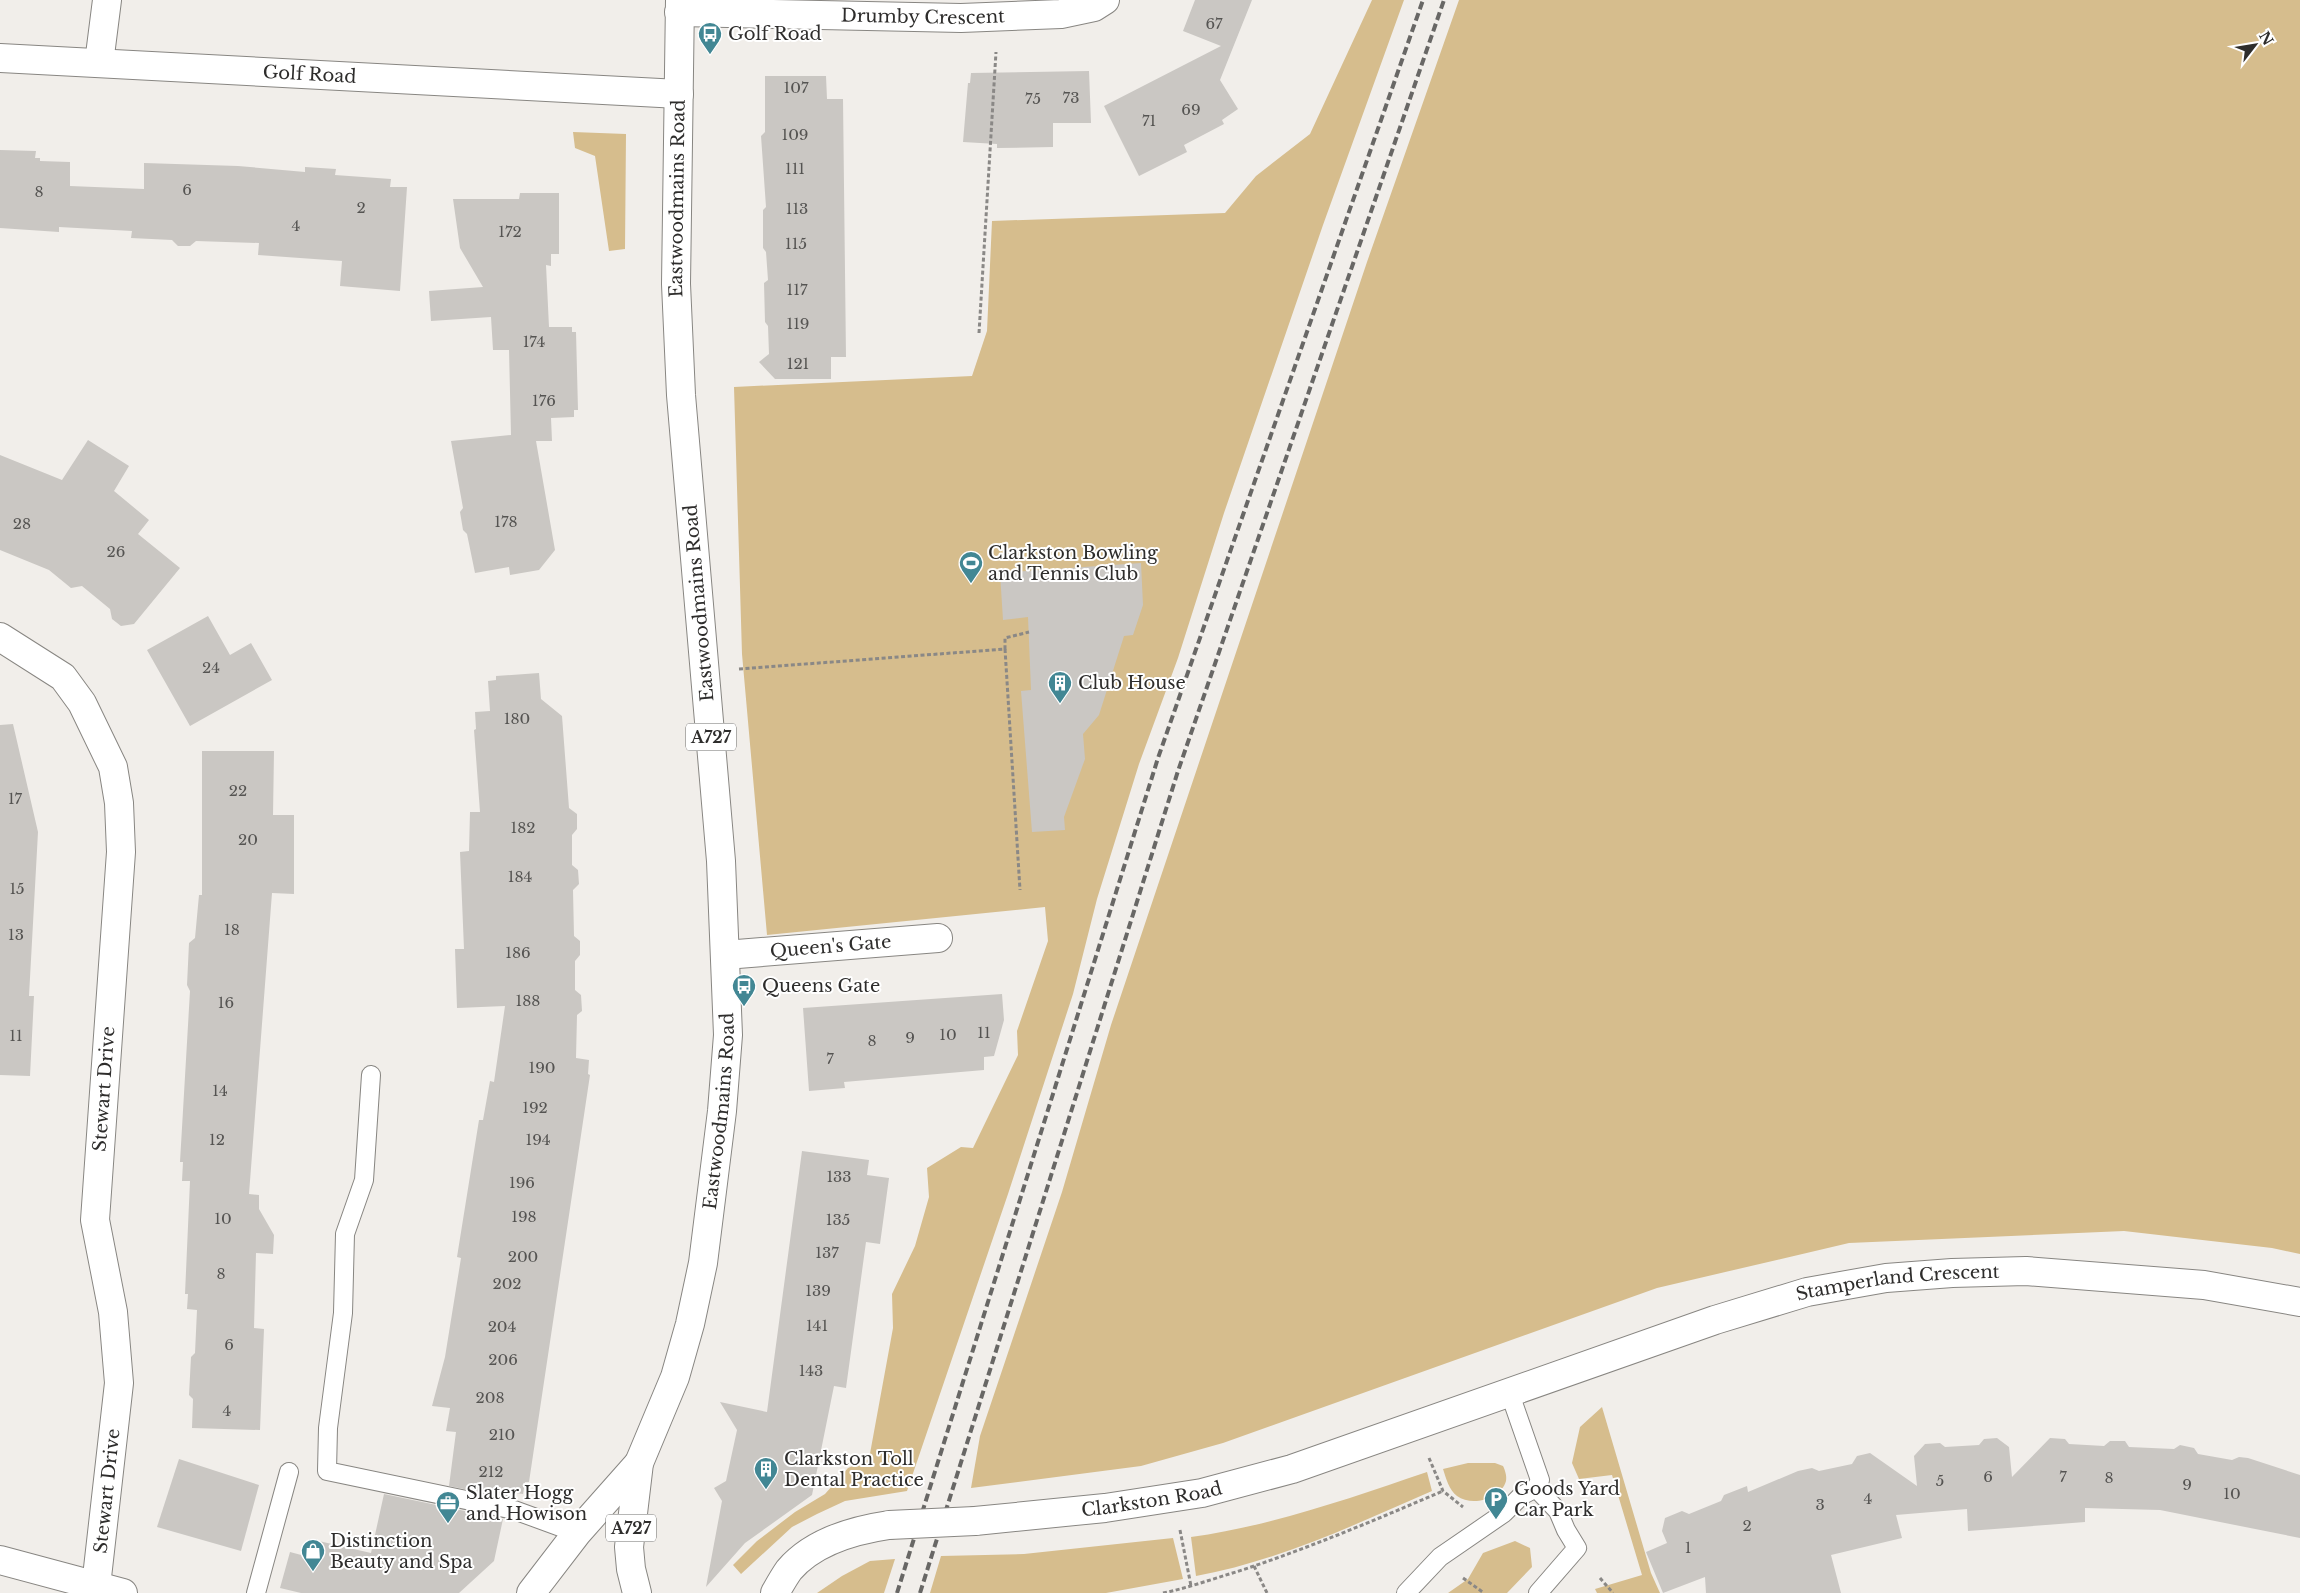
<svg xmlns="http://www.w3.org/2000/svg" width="2300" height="1593" viewBox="0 0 2300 1593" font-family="'Libre Baskerville',serif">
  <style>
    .green { fill: #d6bd8d }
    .building { fill: #cac7c3 }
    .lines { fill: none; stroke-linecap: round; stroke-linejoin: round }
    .lane-casing { stroke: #888682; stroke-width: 20 }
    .street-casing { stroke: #888682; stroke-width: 30 }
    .secondary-casing { stroke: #888682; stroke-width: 30 }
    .primary-casing { stroke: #888682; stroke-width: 30 }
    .path { stroke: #8a8886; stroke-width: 3; stroke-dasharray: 4 2.5; stroke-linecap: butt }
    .lane { stroke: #fff; stroke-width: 18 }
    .street { stroke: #fff; stroke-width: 28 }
    .secondary { stroke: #fff; stroke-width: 28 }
    .primary { stroke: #fff; stroke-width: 28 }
    .rail { stroke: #686765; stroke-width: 4; stroke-dasharray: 8 4; stroke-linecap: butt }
    .secondary-bridge-casing { stroke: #888682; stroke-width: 30; stroke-linecap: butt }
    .secondary-bridge { stroke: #fff; stroke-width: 28 }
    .labels { text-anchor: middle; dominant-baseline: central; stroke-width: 4; stroke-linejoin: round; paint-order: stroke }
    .number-label { font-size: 15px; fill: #555452 }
    .shield { fill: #fff; stroke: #6d6c6b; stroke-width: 1 }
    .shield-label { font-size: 16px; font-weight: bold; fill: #2e2d2c }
    .street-label { font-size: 18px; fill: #2e2d2c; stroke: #fff }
    .poi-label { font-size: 18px; fill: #2e2d2c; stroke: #fff; text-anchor: start }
  </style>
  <rect width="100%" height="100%" fill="#f1eeea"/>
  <g class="green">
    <path d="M 1372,0 L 1404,0 L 1323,225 L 1224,513 L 1178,658 L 1139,764 L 1097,899 L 1073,994 L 1008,1194 L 907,1491 L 845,1501 L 817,1514 L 792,1527 L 741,1574 L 733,1565 L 757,1541 L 795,1512 L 825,1494 L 848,1468 L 869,1459 L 893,1328 L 892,1294 L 915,1246 L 929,1197 L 927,1168 L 961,1147 L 973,1148 L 1018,1055 L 1017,1031 L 1048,941 L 1045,907 L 767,935 L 742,654 L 734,387 L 972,376 L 987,331 L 992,221 L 1225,213 L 1256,176 L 1310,134 Z"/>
    <path d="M 1459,0 L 2300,0 L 2300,1254 L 2272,1248 L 2124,1231 L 1849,1243 L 1657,1288 L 1223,1443 L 1141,1466 L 971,1488 L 980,1436 L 1062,1192 L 1111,1025 L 1367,262 Z"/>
    <path d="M 573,132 L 626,134 L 625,249 L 609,251 L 595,156 L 575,148 Z"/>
    <path d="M 1602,1407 L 1651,1573 L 1660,1593 L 1597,1593 L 1595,1589 L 1642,1575 L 1612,1475 L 1579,1479 L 1572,1463 L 1580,1427 Z"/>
    <path d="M 1468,1463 L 1495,1463 L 1503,1466 C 1505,1470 1507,1476 1506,1481 C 1501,1499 1472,1507 1457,1496 C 1449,1490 1446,1478 1443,1469 Z"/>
    <path d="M 1427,1472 L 1432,1491 C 1356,1524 1279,1561 1196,1576 L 1191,1537 C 1272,1526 1350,1498 1427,1472 Z"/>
    <path d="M 1173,1538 L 1183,1579 L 1106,1593 L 930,1593 L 941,1556 L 1024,1554 Z"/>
    <path d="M 1515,1541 L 1530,1548 L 1532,1567 L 1507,1593 L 1448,1593 L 1468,1579 L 1483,1553 Z"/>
    <path d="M 895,1559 L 884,1593 L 817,1593 L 842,1576 L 870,1561 Z"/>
  </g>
  <g class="building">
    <path d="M 1195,0 L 1252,0 L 1220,80 L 1238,109 L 1222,120 L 1224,124 L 1184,145 L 1187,152 L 1139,176 L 1104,106 L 1221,46 L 1183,31 Z"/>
    <path d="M 1089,71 L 1091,123 L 1053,123 L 1053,147 L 997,148 L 997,144 L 963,142 L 968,83 L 970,83 L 971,73 Z"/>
    <path d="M 765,76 L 826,76 L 827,99 L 843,99 L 846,357 L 831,357 L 831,379 L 775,379 L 759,362 L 769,354 L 768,326 L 765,322 L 764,283 L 768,280 L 766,252 L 763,248 L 763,210 L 766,207 L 761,136 L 765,132 Z"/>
    <path d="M 0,150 L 36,151 L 35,158 L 40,158 L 40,161 L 70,162 L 70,186 L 144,189 L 144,163 L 238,166 L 305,172 L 305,167 L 336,169 L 335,175 L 391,179 L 390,187 L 407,187 L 400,291 L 340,286 L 342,261 L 258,255 L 259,243 L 196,241 L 190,246 L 178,246 L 172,240 L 131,238 L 132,231 L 59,227 L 59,232 L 0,228 Z"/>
    <path d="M 520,193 L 559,193 L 559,254 L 551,254 L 551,266 L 546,265 L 549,327 L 572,327 L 572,332 L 576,332 L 578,410 L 574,410 L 574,417 L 551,418 L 552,441 L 536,441 L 555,550 L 539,570 L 510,575 L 509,567 L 475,573 L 467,534 L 463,530 L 460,512 L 463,508 L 451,441 L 511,435 L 509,350 L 493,350 L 491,317 L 431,321 L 429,291 L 483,287 L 460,248 L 453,199 L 519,199 Z"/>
    <path d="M 88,440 L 129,466 L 114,491 L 149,520 L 138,534 L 180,568 L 134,624 L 121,626 L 112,619 L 110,609 L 82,586 L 71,588 L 49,570 L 0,550 L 0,455 L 62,480 Z"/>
    <path d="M 1141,563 L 1143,605 L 1133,635 L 1124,636 L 1099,715 L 1083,734 L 1085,759 L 1064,817 L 1065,830 L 1032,832 L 1021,691 L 1031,690 L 1028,617 L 1003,620 L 1000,573 Z"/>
    <path d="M 208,616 L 230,655 L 251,643 L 272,680 L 190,726 L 147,650 Z"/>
    <path d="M 539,673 L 541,699 L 562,716 L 569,808 L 577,814 L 577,829 L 572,835 L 572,865 L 578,870 L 579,884 L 573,890 L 574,936 L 580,941 L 580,955 L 575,961 L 575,990 L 581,995 L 582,1011 L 577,1015 L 576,1058 L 589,1060 L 588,1074 L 590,1075 L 529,1482 L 525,1482 L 523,1494 L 509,1492 L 508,1498 L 449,1486 L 456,1432 L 446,1431 L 450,1408 L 432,1406 L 445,1357 L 461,1258 L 457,1257 L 479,1120 L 483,1120 L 490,1081 L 494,1082 L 505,1006 L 457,1008 L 455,949 L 464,949 L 460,852 L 469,851 L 470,812 L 480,812 L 474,730 L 476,729 L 475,712 L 490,711 L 488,681 L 496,680 L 496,676 Z"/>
    <path d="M 13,724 L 38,832 L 29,996 L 34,996 L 30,1076 L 0,1075 L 0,725 Z"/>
    <path d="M 202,751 L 274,751 L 273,815 L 294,815 L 294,894 L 272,893 L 249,1194 L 259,1195 L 259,1209 L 274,1235 L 273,1254 L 256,1253 L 254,1328 L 264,1329 L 260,1430 L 192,1428 L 193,1399 L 189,1395 L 191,1357 L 195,1353 L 197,1310 L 187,1309 L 188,1294 L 185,1294 L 190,1181 L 182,1181 L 183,1162 L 180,1162 L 190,991 L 187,985 L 189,943 L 195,938 L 199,895 L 202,895 Z"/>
    <path d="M 1002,994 L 1004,1020 L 994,1056 L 984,1057 L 984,1070 L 844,1082 L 845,1088 L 809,1091 L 803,1008 Z"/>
    <path d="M 802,1151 L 869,1160 L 867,1175 L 889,1178 L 880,1244 L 866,1242 L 846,1388 L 834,1386 L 812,1495 L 745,1543 L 706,1587 L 722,1501 L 714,1488 L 726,1481 L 737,1430 L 720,1402 L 767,1412 Z"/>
    <path d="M 1997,1438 L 2009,1447 L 2012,1477 L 2050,1438 L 2065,1439 L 2069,1444 L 2104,1446 L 2110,1441 L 2125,1441 L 2129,1447 L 2174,1449 L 2180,1445 L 2194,1448 L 2198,1454 L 2232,1460 L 2239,1457 L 2248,1458 L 2300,1475 L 2300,1538 L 2160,1510 L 2085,1508 L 2085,1522 L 1968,1531 L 1967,1509 L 1896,1515 L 1902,1538 L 1831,1555 L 1841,1593 L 1706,1593 L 1705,1577 L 1663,1593 L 1646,1552 L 1667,1543 L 1662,1531 L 1665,1518 L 1682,1511 L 1689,1514 L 1721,1501 L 1724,1495 L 1747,1486 L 1748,1492 L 1798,1471 L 1812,1468 L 1819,1471 L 1852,1464 L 1857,1456 L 1870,1453 L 1917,1486 L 1914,1456 L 1925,1444 L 1940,1443 L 1945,1447 L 1979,1445 L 1984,1439 Z"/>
    <path d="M 179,1459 L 259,1485 L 241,1551 L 157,1527 Z"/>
    <path d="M 384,1494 L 503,1519 L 494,1561 L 459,1593 L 301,1593 L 280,1588 L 290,1552 L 305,1556 L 310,1539 L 371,1553 Z"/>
  </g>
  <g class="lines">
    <g class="lane-casing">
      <g id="lane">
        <path d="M 371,1075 L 364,1180 L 345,1234 L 343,1313 L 328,1428 L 327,1471 L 514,1510 L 577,1533"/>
        <path d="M 1536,1488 L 1558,1511 L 1566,1530 L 1577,1548 L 1538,1593"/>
        <path d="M 256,1593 L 289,1472"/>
        <path d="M 1406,1593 L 1440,1557 L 1504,1513 L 1521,1496 L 1536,1488 L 1540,1480 L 1509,1391"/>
      </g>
    </g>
    <g class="street-casing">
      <g id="street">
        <path id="s1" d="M 679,12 L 961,18 L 1061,14 L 1094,7 L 1105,0"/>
        <path id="s2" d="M 0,58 L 679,94"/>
        <path d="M 99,63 L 107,0"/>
        <path d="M 0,637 L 63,677 L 82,703 L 113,767 L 119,803 L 121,852 L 95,1220 L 113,1312 L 119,1383 L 96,1586"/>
        <path id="s3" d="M 725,955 L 938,938"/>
      </g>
    </g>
    <g class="secondary-casing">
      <g id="secondary">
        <path id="s4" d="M 975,1521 L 1105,1508 L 1202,1493 L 1292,1469 L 1715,1320 L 1807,1292 L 1886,1278 L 1952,1273 L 2026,1271 L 2204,1285 L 2300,1302"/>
        <path d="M 0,1560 L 123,1593"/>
        <path d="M 775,1593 C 779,1586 784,1577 789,1570 C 813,1542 855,1530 889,1525"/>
      </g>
    </g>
    <g class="primary-casing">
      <g id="primary">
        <path d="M 531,1593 L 577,1533 L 639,1463"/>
        <path id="s5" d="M 637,1593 L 631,1569 L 629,1547 L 639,1463 L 675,1377 L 690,1324 L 703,1263 L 722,1111 L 728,1035 L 721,861 L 681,395 L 676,284 L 680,0"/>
      </g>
    </g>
    <g class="path">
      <path d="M 979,333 L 996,52"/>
      <path d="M 1005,649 L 1020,890"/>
      <path d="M 739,669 L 1005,649 L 1005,638 L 1029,632"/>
      <path d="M 1429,1458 L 1443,1491 L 1463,1507"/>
      <path d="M 1180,1530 L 1191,1586"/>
      <path d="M 1254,1566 L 1267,1593"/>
      <path d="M 1463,1578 L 1484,1593"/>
      <path d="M 1600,1578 L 1613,1593"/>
      <path d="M 1163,1593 C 1188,1588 1212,1579 1236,1572 C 1307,1549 1375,1520 1443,1491"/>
    </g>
    <use href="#lane" class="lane"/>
    <use href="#street" class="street"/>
    <use href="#secondary" class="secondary"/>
    <use href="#primary" class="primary"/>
    <g class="rail">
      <path d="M 897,1593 L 1158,758 L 1423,0"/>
      <path d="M 920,1593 L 1178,771 L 1444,0"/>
    </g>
    <g class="secondary-bridge-casing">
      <path id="secondary-bridge" d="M 889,1525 L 975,1521"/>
    </g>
    <use href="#secondary-bridge" class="secondary-bridge"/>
  </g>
  <defs>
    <g id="bus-pin" transform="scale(1.25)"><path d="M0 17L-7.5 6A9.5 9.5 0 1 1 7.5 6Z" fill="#428794" stroke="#fff"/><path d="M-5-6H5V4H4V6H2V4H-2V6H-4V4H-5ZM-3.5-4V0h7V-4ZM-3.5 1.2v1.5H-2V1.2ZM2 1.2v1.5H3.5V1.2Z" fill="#fff"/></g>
    <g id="stadium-pin" transform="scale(1.25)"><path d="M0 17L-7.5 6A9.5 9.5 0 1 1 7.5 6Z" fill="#428794" stroke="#fff"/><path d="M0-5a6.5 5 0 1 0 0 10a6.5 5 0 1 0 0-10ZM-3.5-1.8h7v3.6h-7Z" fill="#fff"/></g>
    <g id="building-pin" transform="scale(1.25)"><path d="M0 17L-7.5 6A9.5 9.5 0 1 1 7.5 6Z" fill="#428794" stroke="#fff"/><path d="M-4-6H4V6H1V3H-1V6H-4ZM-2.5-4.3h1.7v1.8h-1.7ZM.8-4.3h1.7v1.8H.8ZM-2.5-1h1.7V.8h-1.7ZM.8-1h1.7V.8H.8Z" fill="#fff"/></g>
    <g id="parking-pin" transform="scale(1.25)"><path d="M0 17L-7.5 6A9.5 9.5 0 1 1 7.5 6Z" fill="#428794" stroke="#fff"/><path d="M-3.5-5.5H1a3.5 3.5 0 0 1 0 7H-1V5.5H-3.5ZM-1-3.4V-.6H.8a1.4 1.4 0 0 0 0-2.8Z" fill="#fff"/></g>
    <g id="office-pin" transform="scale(1.25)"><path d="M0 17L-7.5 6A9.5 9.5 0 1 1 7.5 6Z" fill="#428794" stroke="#fff"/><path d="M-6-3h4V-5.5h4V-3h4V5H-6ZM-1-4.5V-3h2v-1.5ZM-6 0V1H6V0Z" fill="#fff"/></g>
    <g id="shop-pin" transform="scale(1.25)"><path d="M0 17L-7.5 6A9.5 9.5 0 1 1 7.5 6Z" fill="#428794" stroke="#fff"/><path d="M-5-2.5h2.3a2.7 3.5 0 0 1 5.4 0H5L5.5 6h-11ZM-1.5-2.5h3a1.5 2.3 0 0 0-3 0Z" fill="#fff"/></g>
  </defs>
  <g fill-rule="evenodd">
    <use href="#bus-pin" x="710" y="34"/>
    <use href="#stadium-pin" x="971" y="563"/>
    <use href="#building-pin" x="1060" y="683"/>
    <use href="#bus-pin" x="744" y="986"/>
    <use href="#building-pin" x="766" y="1469"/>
    <use href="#parking-pin" x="1496" y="1499"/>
    <use href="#office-pin" x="448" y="1503"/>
    <use href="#shop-pin" x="313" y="1551"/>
  </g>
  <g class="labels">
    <g class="number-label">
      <text x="1214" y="23">67</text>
      <text x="796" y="87">107</text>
      <text x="1071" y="97">73</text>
      <text x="1033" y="98">75</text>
      <text x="1191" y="109">69</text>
      <text x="1149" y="120">71</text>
      <text x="795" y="134">109</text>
      <text x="795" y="168">111</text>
      <text x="187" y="189">6</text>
      <text x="39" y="191">8</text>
      <text x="361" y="207">2</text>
      <text x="797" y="208">113</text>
      <text x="296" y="225">4</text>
      <text x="510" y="231">172</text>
      <text x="796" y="243">115</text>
      <text x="797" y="289">117</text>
      <text x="798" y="323">119</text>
      <text x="534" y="341">174</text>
      <text x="798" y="363">121</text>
      <text x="544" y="400">176</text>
      <text x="506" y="521">178</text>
      <text x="22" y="523">28</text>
      <text x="116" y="551">26</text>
      <text x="211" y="667">24</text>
      <text x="517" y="718">180</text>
      <text x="238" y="790">22</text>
      <text x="15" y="798">17</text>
      <text x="523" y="827">182</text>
      <text x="248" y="839">20</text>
      <text x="520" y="876">184</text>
      <text x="17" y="888">15</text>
      <text x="232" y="929">18</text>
      <text x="16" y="934">13</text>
      <text x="518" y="952">186</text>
      <text x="528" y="1000">188</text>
      <text x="226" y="1002">16</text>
      <text x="984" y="1032">11</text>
      <text x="948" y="1034">10</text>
      <text x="16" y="1035">11</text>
      <text x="910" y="1037">9</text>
      <text x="872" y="1040">8</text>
      <text x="830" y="1058">7</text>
      <text x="542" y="1067">190</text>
      <text x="220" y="1090">14</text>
      <text x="535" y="1107">192</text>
      <text x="217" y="1139">12</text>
      <text x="538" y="1139">194</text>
      <text x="839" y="1176">133</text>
      <text x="522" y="1182">196</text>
      <text x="524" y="1216">198</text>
      <text x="223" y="1218">10</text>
      <text x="838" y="1219">135</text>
      <text x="827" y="1252">137</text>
      <text x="523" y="1256">200</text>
      <text x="221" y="1273">8</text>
      <text x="507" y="1283">202</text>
      <text x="818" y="1290">139</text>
      <text x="817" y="1325">141</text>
      <text x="502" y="1326">204</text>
      <text x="229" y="1344">6</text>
      <text x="503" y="1359">206</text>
      <text x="811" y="1370">143</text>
      <text x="490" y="1397">208</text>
      <text x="227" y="1410">4</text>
      <text x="502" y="1434">210</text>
      <text x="491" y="1471">212</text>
      <text x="1988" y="1476">6</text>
      <text x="2063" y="1476">7</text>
      <text x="2109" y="1477">8</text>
      <text x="1940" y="1480">5</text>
      <text x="2187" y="1484">9</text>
      <text x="2232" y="1493">10</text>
      <text x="1868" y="1498">4</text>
      <text x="1820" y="1504">3</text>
      <text x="1747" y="1525">2</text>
      <text x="1688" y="1547">1</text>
    </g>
    <g class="shield">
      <rect x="686" y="723.5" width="50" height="27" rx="4"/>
      <rect x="606" y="1514.5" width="50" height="27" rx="4"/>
    </g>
    <g class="shield-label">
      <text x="711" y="737">A727</text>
      <text x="631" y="1528">A727</text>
    </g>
    <g class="street-label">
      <text stroke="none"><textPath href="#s1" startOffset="244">Drumby Crescent</textPath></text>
      <text stroke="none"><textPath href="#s2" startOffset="310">Golf Road</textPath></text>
      <text stroke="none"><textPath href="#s5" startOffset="1410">Eastwoodmains Road</textPath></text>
      <text transform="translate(699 603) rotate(-95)">Eastwoodmains Road</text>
      <text stroke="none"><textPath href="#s3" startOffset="106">Queen's Gate</textPath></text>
      <text transform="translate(104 1089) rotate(-86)">Stewart Drive</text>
      <text stroke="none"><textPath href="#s5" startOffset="495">Eastwoodmains Road</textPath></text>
      <text stroke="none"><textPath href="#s4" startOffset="958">Stamperland Crescent</textPath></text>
      <text transform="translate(107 1491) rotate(-84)">Stewart Drive</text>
      <text stroke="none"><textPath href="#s4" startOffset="178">Clarkston Road</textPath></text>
    </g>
    <g class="poi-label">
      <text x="728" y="34">Golf Road</text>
      <text x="988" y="553">Clarkston Bowling<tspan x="988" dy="21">and Tennis Club</tspan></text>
      <text x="1078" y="683">Club House</text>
      <text x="762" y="986">Queens Gate</text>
      <text x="784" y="1459">Clarkston Toll<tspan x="784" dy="21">Dental Practice</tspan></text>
      <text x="1514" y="1489">Goods Yard<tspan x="1514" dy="21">Car Park</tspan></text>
      <text x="466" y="1493">Slater Hogg<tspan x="466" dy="21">and Howison</tspan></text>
      <text x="330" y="1541">Distinction<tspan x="330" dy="21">Beauty and Spa</tspan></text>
    </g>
  </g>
  <g transform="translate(2255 45) rotate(59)" stroke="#ffffff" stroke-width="4" paint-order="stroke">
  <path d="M0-4L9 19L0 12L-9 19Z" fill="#2e2d2c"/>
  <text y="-8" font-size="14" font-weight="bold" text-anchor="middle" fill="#2e2d2c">N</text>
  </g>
</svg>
